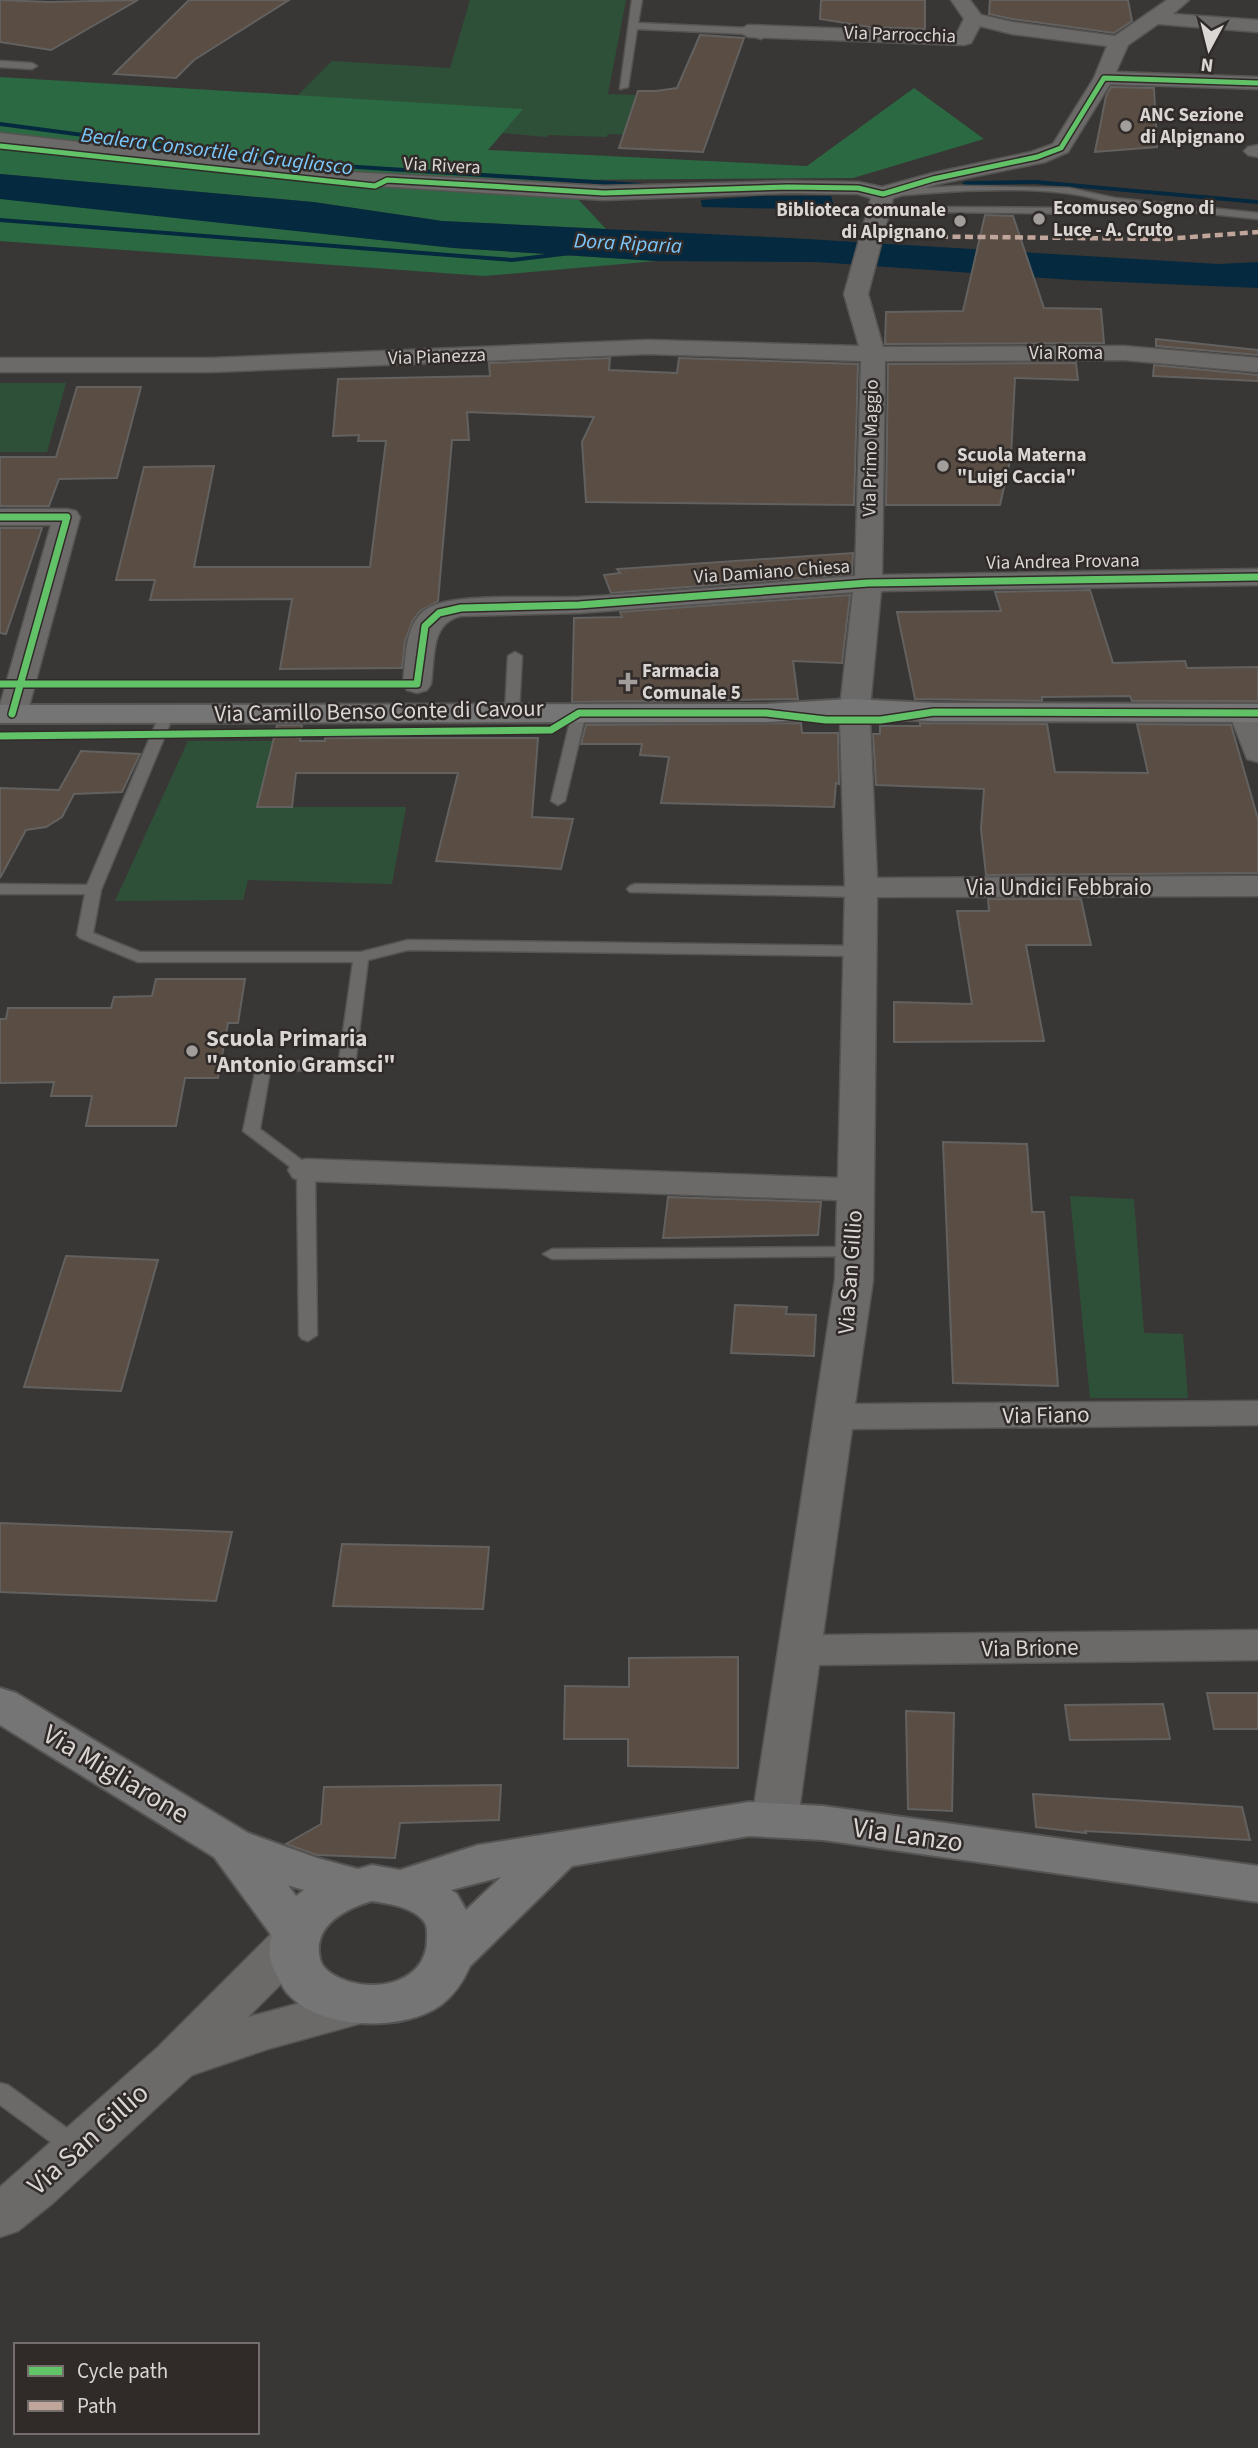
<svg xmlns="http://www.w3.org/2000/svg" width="1258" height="2448" viewBox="0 0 1258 2448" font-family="'Source Sans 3',sans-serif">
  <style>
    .green { fill: #2f5038 }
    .forest { fill: #2a6941 }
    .water { fill: #05293f }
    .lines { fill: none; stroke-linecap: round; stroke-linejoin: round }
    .stream { fill: #05293f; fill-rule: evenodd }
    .building { fill: #594d44; stroke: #63615f; stroke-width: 2 }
    .lane-casing { stroke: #555452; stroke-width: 3 }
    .street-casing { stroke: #555452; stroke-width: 3 }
    .secondary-casing { stroke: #555452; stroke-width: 4 }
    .lane { fill: #6b6a69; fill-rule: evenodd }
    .street { fill: #6b6a69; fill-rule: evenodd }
    .secondary { fill: #767575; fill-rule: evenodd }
    .quiet { stroke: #c0a59a; stroke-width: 4.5; stroke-dasharray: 8 4.5; stroke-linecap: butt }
    .cycleway-far1-casing { stroke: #302b29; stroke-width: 8 }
    .cycleway-casing { stroke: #302b29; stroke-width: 10 }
    .cycleway-far1 { stroke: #61c268; stroke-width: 5 }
    .cycleway { stroke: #61c268; stroke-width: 7 }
    .poi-dot { fill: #a19e9c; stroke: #302b29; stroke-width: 2.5 }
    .labels { text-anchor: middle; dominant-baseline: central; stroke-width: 5; stroke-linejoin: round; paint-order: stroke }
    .far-street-label { font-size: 19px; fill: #d9d6d4; stroke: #302b29 }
    .far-poi-label { font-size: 19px; font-weight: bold; fill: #d9d6d4; stroke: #302b29; text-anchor: start }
    .far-water-label { font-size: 21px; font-style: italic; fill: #7bc9fd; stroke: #302b29 }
    .street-label { font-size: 23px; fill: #d9d6d4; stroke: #302b29 }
    .poi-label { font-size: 23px; font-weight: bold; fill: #d9d6d4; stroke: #302b29; text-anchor: start }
    .near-street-label { font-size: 28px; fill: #d9d6d4; stroke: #302b29 }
  </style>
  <rect width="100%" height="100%" fill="#393735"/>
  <g class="green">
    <path d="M 470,0 L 626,0 L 608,94 L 637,95 L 631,111 L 659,136 L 608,134 L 606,137 L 548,135 L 546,137 L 501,133 L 298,95 L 332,61 L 450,68 Z"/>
    <path d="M 0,383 L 66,383 L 47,452 L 0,452 Z"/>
    <path d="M 188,741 L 273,741 L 257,807 L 406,807 L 392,884 L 248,880 L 243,900 L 115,901 Z"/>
    <path d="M 1070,1196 L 1134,1199 L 1144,1333 L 1183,1334 L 1188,1398 L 1090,1398 Z"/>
  </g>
  <g class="forest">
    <path d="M 0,77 L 523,109 L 488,150 L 807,166 L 914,88 L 984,139 L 853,178 L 560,180 L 606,229 L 442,221 L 313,202 L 0,174 Z"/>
    <path d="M 0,198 L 454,248 L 657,261 L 484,276 L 0,241 Z"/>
  </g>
  <g class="water">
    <path d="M 0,174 L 313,202 L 442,221 L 790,238 L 1218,264 L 1258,262 L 1258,288 L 1072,280 L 817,262 L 657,261 L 454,248 L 0,199 Z"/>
    <path d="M 762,196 L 831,196 L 835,210 L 702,207 L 701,200 Z"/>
  </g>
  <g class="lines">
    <g class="stream">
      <path d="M 0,122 L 295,161 L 641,183 L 645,185 L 641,187 L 295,165 L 0,126 Z"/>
      <path d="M 1036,180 L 1258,200 L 1258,204 L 1036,184 L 966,185 L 962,183 L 966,181 Z"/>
      <path d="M 0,218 L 512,258 L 571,251 L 575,253 L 571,255 L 512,262 L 0,222 Z"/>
    </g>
  </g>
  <g class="building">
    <path d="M 0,0 L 49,2 L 138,0 L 51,50 L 0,42 Z"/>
    <path d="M 189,0 L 289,0 L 194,60 L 176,78 L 114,74 Z"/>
    <path d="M 821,0 L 925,0 L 925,29 L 870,27 L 820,19 Z"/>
    <path d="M 990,0 L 1128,0 L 1132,21 L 1114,33 L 1012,19 L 989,14 Z"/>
    <path d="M 700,35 L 744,38 L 703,152 L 619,148 L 638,91 L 656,91 L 677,88 Z"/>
    <path d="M 1111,87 L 1154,88 L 1157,147 L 1095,152 L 1106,96 Z"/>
    <path d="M 985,215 L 1013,216 L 1044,308 L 1101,309 L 1104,343 L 885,344 L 886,312 L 963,311 Z"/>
    <path d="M 1156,339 L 1258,350 L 1258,355 L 1156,346 Z"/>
    <path d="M 610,358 L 609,370 L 677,373 L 679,358 L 858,364 L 854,505 L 586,502 L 582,442 L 594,417 L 467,412 L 469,440 L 452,440 L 438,601 L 420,611 L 413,620 L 405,641 L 402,668 L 280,669 L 292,599 L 150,600 L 155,580 L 116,580 L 144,467 L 214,466 L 194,567 L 370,567 L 386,441 L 358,441 L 359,435 L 333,436 L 338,379 L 490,376 L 489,363 Z"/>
    <path d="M 1076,363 L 1078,380 L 1015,378 L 1011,456 L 1000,505 L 886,505 L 888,364 Z"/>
    <path d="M 1154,365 L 1258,375 L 1258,381 L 1153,376 Z"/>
    <path d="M 77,387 L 141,387 L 117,478 L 59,479 L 49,506 L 0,506 L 0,457 L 56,457 Z"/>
    <path d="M 0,528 L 42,528 L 6,634 L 0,633 Z"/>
    <path d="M 853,553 L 852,574 L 611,593 L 604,575 L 620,573 L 617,569 Z"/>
    <path d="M 1090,590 L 1113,663 L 1185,661 L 1187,668 L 1258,667 L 1258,701 L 1132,701 L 1130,696 L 1042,697 L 1042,701 L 915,699 L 897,612 L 1001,611 L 995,592 Z"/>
    <path d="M 850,595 L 842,663 L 793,661 L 798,699 L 572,702 L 574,618 L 622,617 L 620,612 Z"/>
    <path d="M 801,723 L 802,733 L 838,733 L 839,784 L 836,783 L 834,807 L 661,803 L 669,757 L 640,755 L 642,744 L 581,744 L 586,725 Z"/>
    <path d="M 920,723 L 1047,724 L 1055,772 L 1148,773 L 1137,724 L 1231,725 L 1258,819 L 1258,873 L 986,875 L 981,829 L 984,789 L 876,785 L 873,734 L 880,734 L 880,726 L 920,726 Z"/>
    <path d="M 277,725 L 302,725 L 300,741 L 325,741 L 325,738 L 538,738 L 532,817 L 573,819 L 561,869 L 436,861 L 458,773 L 296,773 L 292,807 L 257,807 Z"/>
    <path d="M 81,751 L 140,754 L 122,792 L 74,794 L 62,817 L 46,827 L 26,830 L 0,878 L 0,788 L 59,790 Z"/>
    <path d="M 988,899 L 1081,899 L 1091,945 L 1026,945 L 1044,1041 L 894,1042 L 894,1002 L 972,1004 L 957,911 L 989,911 Z"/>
    <path d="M 156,979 L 245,979 L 238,1023 L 228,1023 L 218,1078 L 185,1078 L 176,1126 L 86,1126 L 92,1096 L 51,1096 L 54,1082 L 0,1083 L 0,1019 L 6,1019 L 8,1008 L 111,1008 L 114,997 L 152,996 Z"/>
    <path d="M 943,1142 L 1027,1144 L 1032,1212 L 1044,1212 L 1058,1386 L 953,1383 Z"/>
    <path d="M 668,1197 L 821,1202 L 818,1235 L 663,1238 Z"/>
    <path d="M 66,1256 L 158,1260 L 121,1391 L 24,1387 Z"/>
    <path d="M 735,1305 L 787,1307 L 786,1314 L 816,1315 L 814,1356 L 731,1353 Z"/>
    <path d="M 0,1523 L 232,1532 L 216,1601 L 0,1592 Z"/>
    <path d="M 342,1544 L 489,1547 L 483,1609 L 333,1606 Z"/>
    <path d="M 738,1657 L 738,1768 L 628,1766 L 628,1739 L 564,1739 L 565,1686 L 629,1687 L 629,1658 Z"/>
    <path d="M 1207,1693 L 1258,1693 L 1258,1729 L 1214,1729 Z"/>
    <path d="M 1163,1704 L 1170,1739 L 1070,1740 L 1065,1705 Z"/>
    <path d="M 906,1711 L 954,1713 L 952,1811 L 908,1809 Z"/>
    <path d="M 501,1785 L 499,1820 L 400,1823 L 395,1858 L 317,1855 L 286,1844 L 321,1824 L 324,1787 Z"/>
    <path d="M 1033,1794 L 1242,1807 L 1250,1840 L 1085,1831 L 1086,1833 L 1036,1827 Z"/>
  </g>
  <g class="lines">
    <g class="lane-casing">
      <g id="lane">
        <path d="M 632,0 L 642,0 L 638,23 L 748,28 L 766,36 L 761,39 L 747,34 L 637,29 L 628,87 L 620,89 Z"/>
        <path d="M 0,61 L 32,63 L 37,66 L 32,69 L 0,67 Z"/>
        <path d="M 958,186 L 1069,188 L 1115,198 L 1258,213 L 1258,219 L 1115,204 L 1097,214 L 937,212 L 932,209 L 933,207 L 1095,208 L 1105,202 C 1056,183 947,191 893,196 L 888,193 L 893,190 Z"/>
        <path d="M 515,652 L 522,656 L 519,713 L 512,717 L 505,713 L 508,656 Z"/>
        <path d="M 579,709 L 586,713 L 565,801 L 558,805 L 551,801 L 572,713 Z"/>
        <path d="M 167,710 L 174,714 L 101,890 L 93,933 L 140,952 L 361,952 L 408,940 L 859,946 L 867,951 L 859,956 L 408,950 L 368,960 L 355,1065 L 347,1070 L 270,1071 L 260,1129 L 315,1170 L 317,1335 L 308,1341 L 302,1339 L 299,1335 L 297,1172 L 243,1131 L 257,1063 L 339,1060 L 353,962 L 138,962 L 80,938 L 77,935 L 85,894 L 0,894 L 0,884 L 87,885 L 160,714 Z"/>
        <path d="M 635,884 L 861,887 L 869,892 L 861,897 L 630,892 L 627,889 L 630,886 Z"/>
        <path d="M 855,1247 L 861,1248 L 864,1252 L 861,1256 L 552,1259 L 543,1254 L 552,1249 Z"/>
        <path d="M 0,2083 L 8,2085 L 86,2142 L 90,2149 L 86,2156 L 78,2159 L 70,2156 L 0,2105 Z"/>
      </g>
    </g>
    <g class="street-casing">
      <g id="street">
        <path d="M 951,0 L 970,0 L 981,15 L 1012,22 L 1115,36 L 1167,0 L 1189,0 L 1173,14 L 1258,20 L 1258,32 L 1158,24 L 1128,45 L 1116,72 L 1258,77 L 1258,89 L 1110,84 L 1068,152 L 1045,162 L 938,184 L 893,198 L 868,294 L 883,347 L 1124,346 L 1258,358 L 1258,372 L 1124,360 L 885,361 L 882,575 L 1258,569 L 1258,585 L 881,591 L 870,707 L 864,713 L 870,720 L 877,878 L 1258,876 L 1258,896 L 877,897 L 873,1280 L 855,1404 L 1258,1401 L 1258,1425 L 852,1429 L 823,1635 L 1258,1630 L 1258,1660 L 819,1665 L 798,1819 L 791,1831 L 775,1835 L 759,1831 L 752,1819 L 835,1280 L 837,1200 L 306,1181 L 293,1178 L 288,1170 L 293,1162 L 306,1159 L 838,1178 L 845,888 L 840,720 L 846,713 L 840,707 L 853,592 L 579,613 L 461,616 C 430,623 435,657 431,684 L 427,690 L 417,693 L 407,690 L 403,684 C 406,659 404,620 430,607 C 457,593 544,598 578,597 C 670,593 762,583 855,576 L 861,361 L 648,354 L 211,372 L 0,372 L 0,358 L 211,358 L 648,340 L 859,346 L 844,294 L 871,198 L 858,194 L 788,193 L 604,200 L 330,183 L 0,145 L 0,133 L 330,171 L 604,186 L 788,181 L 858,182 L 882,187 L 933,173 L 1031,152 L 1053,144 L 1094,78 L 1107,46 L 1012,34 L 980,26 L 971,43 L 964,45 L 748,37 L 738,31 L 748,25 L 957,33 L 964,19 Z"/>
        <path d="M 1258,145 L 1258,157 L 1248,155 L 1244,151 L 1248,147 Z"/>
        <path d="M 0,509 L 67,509 L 76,511 L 80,517 L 27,714 L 22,720 L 12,723 L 0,718 L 0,705 L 51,525 L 0,525 Z"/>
        <path d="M 1244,704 L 1254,707 L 1258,712 L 1258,762 L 1247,759 L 1229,713 L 1234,707 Z"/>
        <path d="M 293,1924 L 310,1929 L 317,1942 L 310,1955 L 248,2017 L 363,1986 L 380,1992 L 387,2005 L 380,2018 L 268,2049 L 192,2075 L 53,2203 L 18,2231 L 0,2237 L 0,2187 L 158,2047 L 276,1929 Z"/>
      </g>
    </g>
    <g class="secondary-casing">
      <g id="secondary">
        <path d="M 850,699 L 934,703 L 1258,704 L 1258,722 L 934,721 L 850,718 L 766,722 L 0,723 L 0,705 L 766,704 Z"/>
        <path d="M 0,1688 L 16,1693 L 248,1833 L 317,1858 L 358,1869 L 372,1865 L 400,1870 L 478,1845 L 749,1802 L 823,1806 L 1258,1866 L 1258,1902 L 823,1840 L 749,1836 L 572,1866 L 470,1966 C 463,1982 455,1994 441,2005 C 404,2032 321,2030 289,1995 C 284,1991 281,1983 278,1977 C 270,1964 267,1951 272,1936 L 214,1857 L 0,1725 ZM 501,1877 L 466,1910 L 457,1894 L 451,1890 ZM 288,1885 L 290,1886 L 304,1890 L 296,1896 ZM 372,1901 C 389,1904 409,1906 422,1919 C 428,1925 427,1932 427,1939 C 427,1987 365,1995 332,1974 C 323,1968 320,1963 319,1953 C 316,1923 348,1908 372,1901 Z"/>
      </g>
    </g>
    <use href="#lane" class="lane"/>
    <use href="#street" class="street"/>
    <use href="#secondary" class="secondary"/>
    <path class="quiet" d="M 890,236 L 1165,239 L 1258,232"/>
    <g class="cycleway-far1-casing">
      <path id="cycleway-far1" d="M 0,146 L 375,186 L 387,180 L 604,193 L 788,187 L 858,188 L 883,194 L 933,179 L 1037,157 L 1061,148 L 1104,78 L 1258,83"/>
    </g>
    <g class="cycleway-casing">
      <g id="cycleway">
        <path d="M 0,517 L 67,517 L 12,714"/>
        <path d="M 0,684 L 417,684 L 425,626 L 439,613 L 461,608 L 579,605 L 868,583 L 1258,577"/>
        <path d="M 0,736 L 551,730 L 579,713 L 766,713 L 826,720 L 881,720 L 934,712 L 1258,713"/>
      </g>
    </g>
    <use href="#cycleway-far1" class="cycleway-far1"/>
    <use href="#cycleway" class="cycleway"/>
  </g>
  <g class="poi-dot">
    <circle cx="1126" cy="126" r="7"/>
    <circle cx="1039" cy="219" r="7"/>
    <circle cx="960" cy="221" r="7"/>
    <circle cx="943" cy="466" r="7"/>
    <path d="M624.5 671.5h7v7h7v7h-7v7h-7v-7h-7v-7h7z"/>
    <circle cx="192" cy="1051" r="7"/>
  </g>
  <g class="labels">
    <g class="far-street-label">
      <text transform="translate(900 35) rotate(2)">Via Parrocchia</text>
      <text transform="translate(442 166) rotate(3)">Via Rivera</text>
      <text x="1066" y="353">Via Roma</text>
      <text transform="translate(437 357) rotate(-2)">Via Pianezza</text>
      <text transform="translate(871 448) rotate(-89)">Via Primo Maggio</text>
      <text transform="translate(1063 562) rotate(-1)">Via Andrea Provana</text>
      <text transform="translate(772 572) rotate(-4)">Via Damiano Chiesa</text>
    </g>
    <g class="far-poi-label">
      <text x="1140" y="115">ANC Sezione<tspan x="1140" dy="22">di Alpignano</tspan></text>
      <text x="1053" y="208">Ecomuseo Sogno di<tspan x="1053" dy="22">Luce - A. Cruto</tspan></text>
      <text x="946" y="210" text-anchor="end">Biblioteca comunale<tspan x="946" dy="22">di Alpignano</tspan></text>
      <text x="957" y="455">Scuola Materna<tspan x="957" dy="22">"Luigi Caccia"</tspan></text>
      <text x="642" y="671">Farmacia<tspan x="642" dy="22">Comunale 5</tspan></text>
    </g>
    <g class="far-water-label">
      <text transform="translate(217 151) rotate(7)">Bealera Consortile di Grugliasco</text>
      <text transform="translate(628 243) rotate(3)">Dora Riparia</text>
    </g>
    <g class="street-label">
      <text transform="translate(379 711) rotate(-1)">Via Camillo Benso Conte di Cavour</text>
      <text x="1059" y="887">Via Undici Febbraio</text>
      <text transform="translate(850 1272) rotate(-86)">Via San Gillio</text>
      <text transform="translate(1046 1415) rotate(-1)">Via Fiano</text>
      <text transform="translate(1030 1648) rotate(-1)">Via Brione</text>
    </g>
    <g class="poi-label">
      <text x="206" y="1038">Scuola Primaria<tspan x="206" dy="26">"Antonio Gramsci"</tspan></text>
    </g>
    <g class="near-street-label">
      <text transform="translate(116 1774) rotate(31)">Via Migliarone</text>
      <text transform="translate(908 1835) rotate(8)">Via Lanzo</text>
      <text transform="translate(88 2139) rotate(-42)">Via San Gillio</text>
    </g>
  </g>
  <rect x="14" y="2343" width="245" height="91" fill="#302b29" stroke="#746f6d" stroke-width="2"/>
  <rect x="28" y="2366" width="35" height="10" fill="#61c268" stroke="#746f6d" stroke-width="2"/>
  <text x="77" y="2378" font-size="21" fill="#d9d6d4">Cycle path</text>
  <rect x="28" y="2401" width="35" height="10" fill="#c0a59a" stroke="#746f6d" stroke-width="2"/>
  <text x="77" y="2413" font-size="21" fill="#d9d6d4">Path</text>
  <g transform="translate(1209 49) rotate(187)" stroke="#302b29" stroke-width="5" paint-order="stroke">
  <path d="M0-5L12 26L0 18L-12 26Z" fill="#d9d6d4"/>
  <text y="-10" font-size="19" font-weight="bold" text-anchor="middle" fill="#d9d6d4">N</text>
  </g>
</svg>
